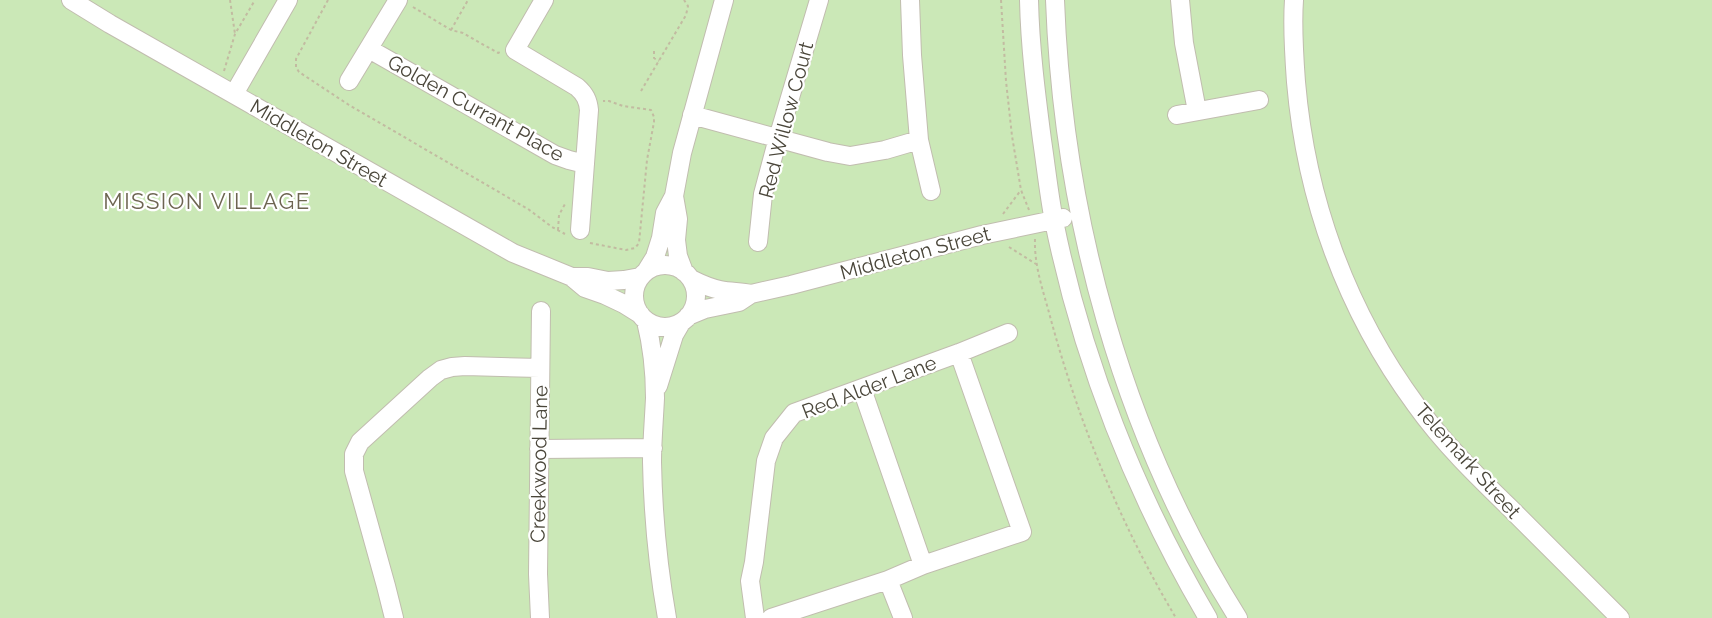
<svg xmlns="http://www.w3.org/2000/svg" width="1712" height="618" font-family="Raleway,sans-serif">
	<rect width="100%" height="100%" fill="#f6f4ec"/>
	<path fill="#cbe8b7" d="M0,0H1712V618H0Z"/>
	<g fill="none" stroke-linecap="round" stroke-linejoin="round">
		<g stroke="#c1bdaf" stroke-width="20">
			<path id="minor" d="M71,0L110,24L513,253L572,277H588L608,281L624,280L640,277
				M544,0L515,50L577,87C585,94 588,100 589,110L580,230
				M910,0L912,55L919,140L931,191
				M1029,0C1030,47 1036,94 1042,140C1046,167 1049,195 1054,221C1082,360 1136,496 1208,618
				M1055,0C1063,216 1122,434 1238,618
				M1180,0L1184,43L1197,111
				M1294,0C1292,27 1294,55 1296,82C1306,199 1346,310 1416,405C1443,443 1477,476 1511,509C1547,545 1584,582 1620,618
				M369,49L555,155L569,160L585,164
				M349,81L398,0
				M234,94L288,0
				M692,115L828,152L850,156L885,150L919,140
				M1177,115L1259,100
				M758,242L763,194L778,138L819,0
				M634 296a31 31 0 1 1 62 0a31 31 0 1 1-62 0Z
				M647,270L655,257L661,238L665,213L674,196
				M684,272L678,256L676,240L678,219L674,196L682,153L724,0
				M573,278L585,288L605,295L624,304L640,314
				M691,279C701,284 710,288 720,290C731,292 741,292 751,294
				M688,316L705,309L739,302L751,294L791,285L982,235L1063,218
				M646,321C652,345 655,372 655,398C654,420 652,441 652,462C653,514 658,567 667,618
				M658,386L674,335L681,323
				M862,389L923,565
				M539,449L653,448
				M888,580L903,618
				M394,618L386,586L354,471V454L360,442L430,378L441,370L452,367L465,366L540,368
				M540,618L538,574L541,311
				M755,618L750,581L754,562L766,461L774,438L794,413L959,353L1008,333
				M771,618L888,580L923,565L1022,532L959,353"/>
		</g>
		<path stroke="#c2bba1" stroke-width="2" stroke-dasharray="3 3" stroke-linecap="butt" d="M230,0L235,34
			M328,0L296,59V67L299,72L349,105L528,209L552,227L565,234
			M1001,0L1006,81L1012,136L1021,190L1029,210
			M413,7L451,30L463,33L498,53L500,52
			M451,30L468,0
			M654,51V58L659,61
			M224,71L235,34L255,0
			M641,91L686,15L688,6L684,0
			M1003,214L1021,190
			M558,230L559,215L565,204
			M1035,239C1034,267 1044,293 1051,320C1079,423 1121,526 1176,618
			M590,243L626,250L635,248L639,243L647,160L654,122V117L651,110L623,106L609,101H603
			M1009,247L1036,264"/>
		<use href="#minor" stroke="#fff" stroke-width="18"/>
	</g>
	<g text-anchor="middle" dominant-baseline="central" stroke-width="4.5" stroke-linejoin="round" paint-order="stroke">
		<g font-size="20" fill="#4a463a" stroke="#fff">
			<text transform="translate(476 108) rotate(29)">Golden Currant Place</text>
			<text transform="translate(786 120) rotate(-75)">Red Willow Court</text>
			<text transform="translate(319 143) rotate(30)">Middleton Street</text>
			<text transform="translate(915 253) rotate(-15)">Middleton Street</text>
			<text transform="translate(869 387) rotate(-21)">Red Alder Lane</text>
			<text transform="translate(1468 461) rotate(48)">Telemark Street</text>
			<text transform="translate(539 464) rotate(-89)">Creekwood Lane</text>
		</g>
		<g font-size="22" letter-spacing="1.5" fill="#6d6551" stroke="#fff">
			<text x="207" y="201">MISSION VILLAGE</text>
		</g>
	</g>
</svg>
